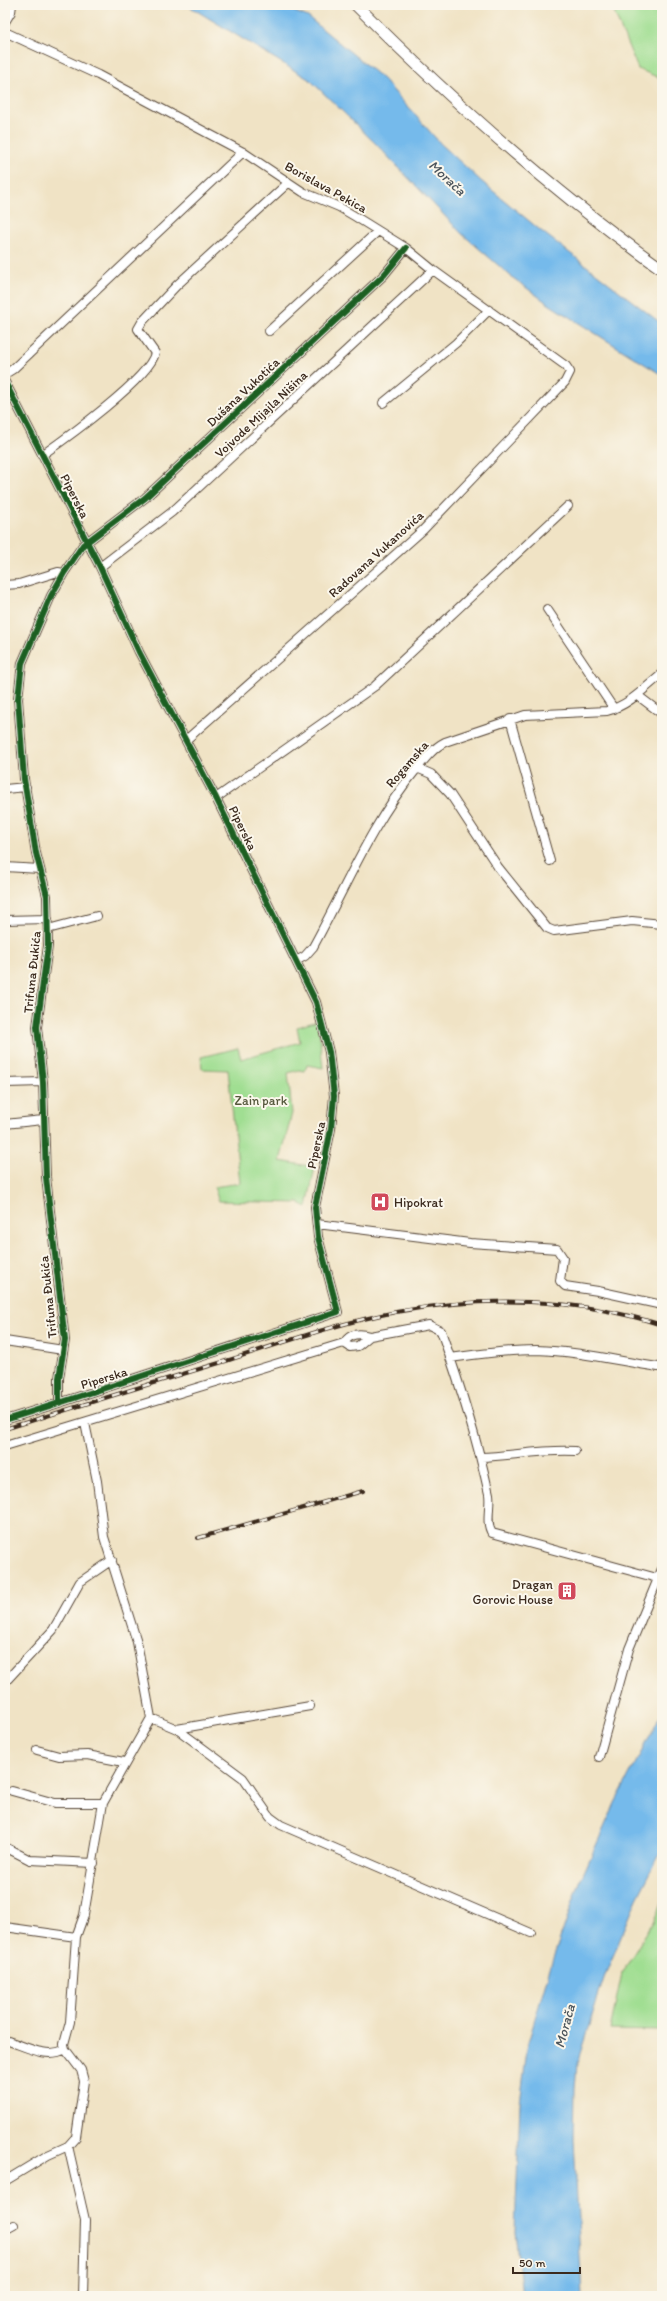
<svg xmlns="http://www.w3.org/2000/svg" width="667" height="2301" font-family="Itim,sans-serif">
	<rect width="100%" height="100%" fill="#fbf7ec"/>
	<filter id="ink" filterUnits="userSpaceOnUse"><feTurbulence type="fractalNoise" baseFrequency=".025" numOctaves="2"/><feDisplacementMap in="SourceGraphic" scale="8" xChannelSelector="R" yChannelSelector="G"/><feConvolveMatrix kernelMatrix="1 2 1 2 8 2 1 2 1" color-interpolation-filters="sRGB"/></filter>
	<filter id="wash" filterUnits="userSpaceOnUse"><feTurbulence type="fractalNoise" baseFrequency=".012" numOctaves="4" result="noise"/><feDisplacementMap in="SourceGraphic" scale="16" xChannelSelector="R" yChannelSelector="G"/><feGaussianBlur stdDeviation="0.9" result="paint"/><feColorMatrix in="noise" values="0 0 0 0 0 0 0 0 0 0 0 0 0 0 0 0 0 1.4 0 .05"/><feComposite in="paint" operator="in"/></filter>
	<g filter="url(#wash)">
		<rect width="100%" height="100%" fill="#f0e3c5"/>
		<path fill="#a0de92" stroke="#6e8458" d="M611,5H662V79L638,69Z
			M318,1021L323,1068L307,1065L305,1071L299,1070L288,1073L292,1113L280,1161L315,1167L307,1207L299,1203L219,1201L214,1187L240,1183L228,1070L202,1069L201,1057L238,1048L241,1059L300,1042L297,1027Z
			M662,1902V2031L610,2030L622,1973L653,1922Z"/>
		<path fill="#74baeb" stroke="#587284" d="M187,5H279L308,17L383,79L441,144L481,181L540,230L662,324V375L550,305L513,278L461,233L376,144L310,80Z
			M662,1712V1850L637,1899L605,1975L577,2063L575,2089L574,2140L582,2296H522L515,2231L520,2103L528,2042L552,1961L581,1879L615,1803Z"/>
	</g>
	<g filter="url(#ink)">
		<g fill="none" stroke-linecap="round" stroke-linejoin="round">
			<g stroke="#564637" stroke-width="10">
				<path id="street" d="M5,22L11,12L12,5
					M5,32L98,75L243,152L303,192L339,207L356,217L406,248L433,270L566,366L570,372L565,382L423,530L186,740
					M269,331L378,231
					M5,374L13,369L243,152
					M5,382L100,567L139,652L216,798L316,1002L329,1052L334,1096L331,1129L315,1207L318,1237L338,1312L59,1403
					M383,403L456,343L489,310
					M42,455C65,439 150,378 155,353L138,329L142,322L177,285L288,183
					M100,567L172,512L433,270
					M5,585L19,584L58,572L64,573
					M547,609L614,709
					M637,695L662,714
					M510,719L550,861
					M417,768L431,774L450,794L498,867L547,928L554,931L632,921L662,924
					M5,789L26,787
					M216,798L375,686L568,506
					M5,867L40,869
					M5,920L48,919
					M48,929L97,916
					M296,961L305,956L313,947C346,887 371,824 415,771C424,760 433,748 445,742L525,715L607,711C629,705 645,688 662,674
					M5,1083L43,1082
					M5,1124L43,1120
					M317,1224L470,1243L557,1249L563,1258L560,1281L565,1286L598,1291L662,1305
					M5,1341L63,1350
					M344,1343C350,1333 359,1333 370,1336
					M450,1358C478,1354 507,1350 536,1350C577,1351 618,1361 658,1367
					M5,1420L59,1403V1378L65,1340L46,1177L43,1082L37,1027L48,946L47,896L36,853L24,779L18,699L22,663L51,596L64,573L83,545L145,498L384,275L406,248
					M5,1446L344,1343L350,1347L358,1346L370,1336L429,1325L441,1331C460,1385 477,1439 489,1494C491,1506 485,1523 492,1533L657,1578
					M481,1457C512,1456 543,1449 575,1451
					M5,1682L53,1630L80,1582L112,1560
					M151,1718L177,1729L243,1778L270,1817L281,1825L531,1933
					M177,1729L310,1706
					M37,1750L59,1756L87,1755L124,1762
					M599,1757L629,1649L662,1569
					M12,1791L55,1803H103
					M5,1847L30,1860L94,1863
					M5,1927L76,1937
					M5,2040C23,2045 47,2060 65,2049
					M68,2146L85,2220L83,2296
					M5,2181L48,2155L68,2146L76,2137L84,2081L81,2070L65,2049L64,2044L70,2022L76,1937L84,1915L103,1803L151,1718L137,1642L104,1537L97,1481L85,1423
					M5,2230L14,2225"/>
			</g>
			<g stroke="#564637" stroke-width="13">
				<path id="secondary" d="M356,5C451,100 552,191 662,269"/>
			</g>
			<use href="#street" stroke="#fff" stroke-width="8"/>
			<use href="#secondary" stroke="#fff" stroke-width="11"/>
			<g stroke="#3b2a1e" stroke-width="4">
				<path id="rail" d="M5,1429C79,1406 152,1383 226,1361C282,1343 338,1323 396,1312C484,1295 577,1298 662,1325
					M198,1538L363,1491"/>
			</g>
			<use href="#rail" stroke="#fbf7ec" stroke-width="2.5" stroke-dasharray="8" stroke-linecap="butt"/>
			<g stroke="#fbf7ec" stroke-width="8">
				<path id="cycleway" d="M5,382L100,567L139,652L216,798L316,1002L329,1052L334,1096L331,1129L315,1207L318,1237L338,1312L59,1403
					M5,1420L59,1403V1378L65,1340L46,1177L43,1082L37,1027L48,946L47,896L36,853L24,779L18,699L22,663L51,596L64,573L83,545L145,498L384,275L406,248"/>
			</g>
			<use href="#cycleway" stroke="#1b5e20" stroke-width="6"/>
		</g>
	</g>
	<defs>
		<g id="hospital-square" transform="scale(1)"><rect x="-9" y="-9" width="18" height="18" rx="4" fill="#d1495b" stroke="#fbf7ec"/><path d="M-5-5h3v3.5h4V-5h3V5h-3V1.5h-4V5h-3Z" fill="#fff"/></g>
		<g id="building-square" transform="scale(1)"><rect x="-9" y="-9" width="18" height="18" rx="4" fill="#d1495b" stroke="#fbf7ec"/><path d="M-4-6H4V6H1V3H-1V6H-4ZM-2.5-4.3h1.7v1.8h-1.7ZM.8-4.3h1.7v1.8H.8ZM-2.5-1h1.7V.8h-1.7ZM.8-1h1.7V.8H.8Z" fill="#fff"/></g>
	</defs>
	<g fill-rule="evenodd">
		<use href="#hospital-square" x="380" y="1202"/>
		<use href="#building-square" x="567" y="1591"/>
	</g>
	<g text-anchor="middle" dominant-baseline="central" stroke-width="4" stroke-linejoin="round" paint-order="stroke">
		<g font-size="13" fill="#3b2a1e" stroke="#fbf7ec">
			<text transform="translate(326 187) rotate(29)">Borislava Pekica</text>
			<text transform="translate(243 392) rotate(-43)">Dušana Vukotića</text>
			<text transform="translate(261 414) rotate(-43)">Vojvode Mijajla Nišina</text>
			<text transform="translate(75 496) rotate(63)">Piperska</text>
			<text transform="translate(376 554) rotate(-42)">Radovana Vukanovića</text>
			<text transform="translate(407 764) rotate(-49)">Rogamska</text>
			<text transform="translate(243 828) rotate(64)">Piperska</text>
			<text transform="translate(32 972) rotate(-84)">Trifuna Đukića</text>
			<text transform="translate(316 1145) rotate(-78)">Piperska</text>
			<text transform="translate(48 1297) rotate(-96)">Trifuna Đukića</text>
			<text transform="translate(104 1378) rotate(-17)">Piperska</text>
		</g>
		<g font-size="13" fill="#54573b" stroke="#fbf7ec">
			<text x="261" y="1100">Zain park</text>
		</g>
		<g font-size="13" fill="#3b2a1e" stroke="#fbf7ec" text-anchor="start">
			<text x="394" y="1202">Hipokrat</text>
			<text x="553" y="1584" text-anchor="end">Dragan<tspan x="553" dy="15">Gorovic House</tspan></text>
		</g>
		<g font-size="14" font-style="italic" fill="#4c555c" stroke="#fbf7ec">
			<text transform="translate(447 178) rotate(43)">Morača</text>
			<text transform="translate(565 2026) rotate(-75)">Morača</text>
		</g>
	</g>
	<rect width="667" height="2301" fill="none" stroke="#fbf7ec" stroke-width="20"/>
	<path d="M513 2267v6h67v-6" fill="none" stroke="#3b2a1e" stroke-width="2"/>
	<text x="519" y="2267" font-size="12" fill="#3b2a1e" stroke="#fbf7ec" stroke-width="3" paint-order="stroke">50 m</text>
</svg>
